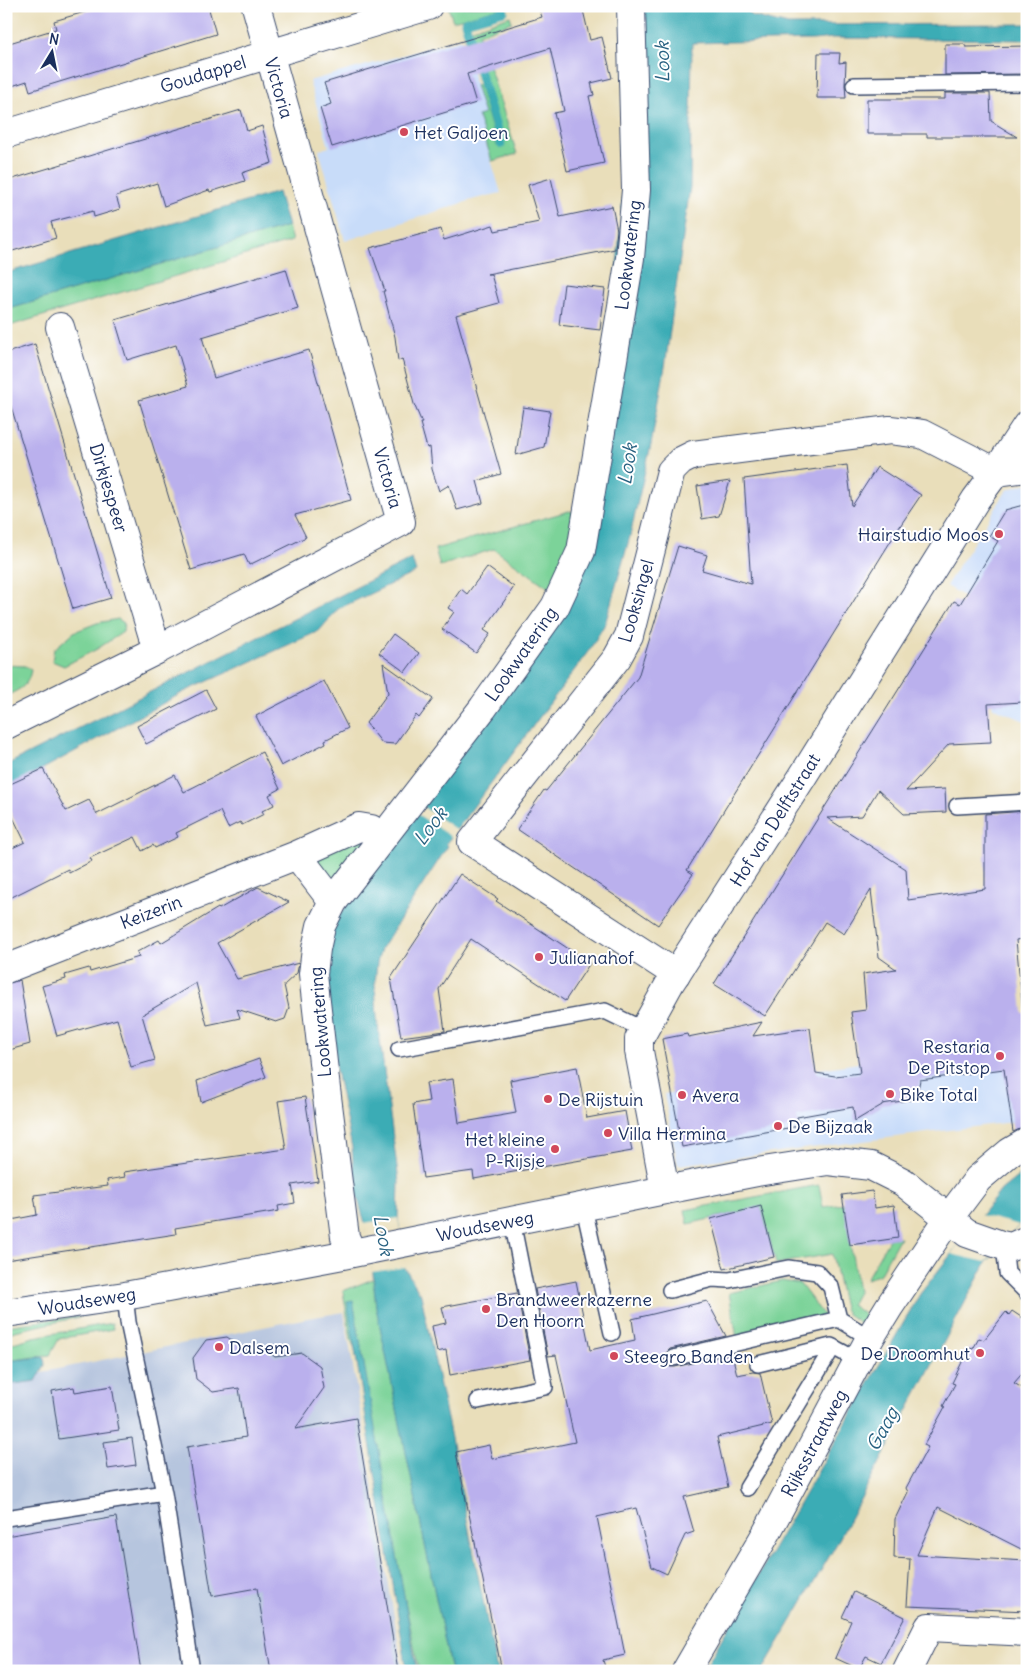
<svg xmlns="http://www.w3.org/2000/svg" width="1033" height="1677" font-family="Delius,sans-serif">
	<rect width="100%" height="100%" fill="#fff"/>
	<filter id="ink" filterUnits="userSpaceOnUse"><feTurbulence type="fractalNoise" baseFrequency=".02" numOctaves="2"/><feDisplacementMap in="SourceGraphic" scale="10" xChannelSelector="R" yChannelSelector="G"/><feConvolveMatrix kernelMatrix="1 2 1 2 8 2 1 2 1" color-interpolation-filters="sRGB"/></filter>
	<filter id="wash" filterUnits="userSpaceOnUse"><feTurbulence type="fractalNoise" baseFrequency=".0096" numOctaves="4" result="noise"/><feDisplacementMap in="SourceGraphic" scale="20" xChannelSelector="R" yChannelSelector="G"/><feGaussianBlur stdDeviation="1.12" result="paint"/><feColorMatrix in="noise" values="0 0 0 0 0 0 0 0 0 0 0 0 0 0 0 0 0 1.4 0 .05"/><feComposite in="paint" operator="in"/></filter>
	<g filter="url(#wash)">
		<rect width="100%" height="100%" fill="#e9deba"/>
		<path fill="#c8dcf9" d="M462,39L484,114L478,117L501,193L475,199L345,241L319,150L329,147L309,81Z
			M1027,483V722L992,707L1010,628L1007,622L946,586L1007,490Z
			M1027,1036V1120L678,1165L664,1094Z"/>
		<path fill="#b6c5de" d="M344,1312L403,1671H6V1377L48,1371L308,1318Z"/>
		<path fill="#7bd399" stroke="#4b817c" d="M499,6L500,8L453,21L448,7Z
			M510,16L512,22L479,34L517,154L492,161L478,116L484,114L475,85H479L497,146L505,145L470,30Z
			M288,226L292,241L6,327V310Z
			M569,511L576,513L579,520L553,591L494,549L440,566L435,549Z
			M118,619L124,623L123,632L97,649L64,666L52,661L54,649L74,632L97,623Z
			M6,665L25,666L31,670C28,687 20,689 6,696Z
			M354,836L369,839L331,885L311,857Z
			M819,1185L823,1207L844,1204L858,1292L851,1305L868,1317L863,1325L847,1314L844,1308L832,1254L776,1264L761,1207L688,1224L685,1210Z
			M900,1237L879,1275L866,1279L889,1239Z
			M373,1279L376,1307L451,1671H419L355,1349L351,1340L343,1291Z
			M782,1281L800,1284L825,1317L737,1338L729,1293Z
			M93,1314L15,1331L6,1334V1326Z
			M112,1323L113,1329L59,1339L50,1355L6,1361V1345L34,1337Z"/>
		<path fill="#3bacb5" stroke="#2b6e8a" d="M640,6H743L753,16L788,25L1027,24V40L833,38L813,40L692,43L690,187L665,367L651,445L629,540L605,624L590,649L446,844L448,846L381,949L377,963L375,984L377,1018L399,1182L398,1218L405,1268L421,1295L450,1433L497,1671H451L376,1307L373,1273L365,1223L355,1190L352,1148L326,1022L322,984L333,924L591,554Z
			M278,192L288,226L6,310V273Z
			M412,559L416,572L338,609L319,631L184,692L6,789V765Z
			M1027,1169V1218L1019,1225L986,1263L836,1545L762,1671H703L920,1294L1001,1190Z
			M353,1300L417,1671H407L347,1301Z
			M44,1357L45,1365L36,1381L6,1385V1361Z"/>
		<path fill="#e9deba" d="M416,802L458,831L453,838L411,810Z
			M980,1215L1019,1225L986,1262L951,1254Z
			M398,1218L406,1267L372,1272L364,1223Z"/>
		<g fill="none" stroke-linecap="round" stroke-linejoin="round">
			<path stroke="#3bacb5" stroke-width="9" d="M501,144L465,22L504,11L503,6"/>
		</g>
		<g id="blocks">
			<path fill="#bab0ed" d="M105,6H208L216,34L30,91L27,81L6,88V44L56,29L54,21Z
				M538,6H582L590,40L602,37L612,78L591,83L594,95L589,96L604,163L567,171L554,113L564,111L550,48L467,74L476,103L332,147L320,108L331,104L324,83L542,17Z
				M945,44H964L966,47L1027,46V74L945,75Z
				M818,53H840L839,63L846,62L845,85L846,98H817Z
				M945,93H990L991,121L1017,137H927V134H867V99H945Z
				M241,110L247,131L262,126L272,163L242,173L245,181L210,192L209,190L164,206L157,183L116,196L120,209L94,217L93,211L51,222L56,238L6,253V181Z
				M551,178L560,217L612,206L617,230L615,249L487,274H491L499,303L456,315L501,474L477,481L483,503L457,510L449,485L439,491L432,469L430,447L427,448L420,423H422L414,404L402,359L398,361L395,337L383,291H385L370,248L441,229L444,240L493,225L495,231L539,222L528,185Z
				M286,269L298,308L202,337L214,378L309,350L351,500L295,515L306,537L249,565L244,554L191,570L139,400L188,386L176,345L127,360L115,320Z
				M564,284L605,289L600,330L559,325Z
				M35,344L111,598L73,609L6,390V353Z
				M523,407L550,411L544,447L516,455Z
				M847,465L852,506L877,467L921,495L902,523L687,870L693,874L658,925L517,829L544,790L546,791L638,677L678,546L707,555L702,570L751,584L744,479Z
				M730,481L719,516L702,519L697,486Z
				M1027,504V692L1023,693V702L988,704L991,742L949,744L906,791L945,789L946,812L904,814L878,790L862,816L827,818L906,869L908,900L985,889V814L1027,811V938L1016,940L1023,1013H1027V1126L1013,1132L1004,1069L920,1080L916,1099L882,1104V1105L855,1121L853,1107L797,1117L799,1126L682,1147L662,1039L687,1034L688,1037L762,1022L753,1036L810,1028L816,1073L835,1076L860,1073L851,1012L866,1010L863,974L896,969L879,957L871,890L844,934L825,922L765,1016L714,984L954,601L960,604L998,541L989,536L1005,510Z
				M487,567L514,587L484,630L490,634L476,653L442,629L454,612L448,608L461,589L467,594Z
				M393,634L419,653L405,672L379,653Z
				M383,663L433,699L419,718L416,715L395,744L382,743L366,723L388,693Z
				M324,681L348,728L325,740L326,743L281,766L256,716Z
				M206,690L216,709L146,744L137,726Z
				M262,752L280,789L269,795L274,805L262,811L264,814L242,825L240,822L228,828L220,811L176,833L178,837L155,848L153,845L142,851L135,837L90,858L92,861L69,873L68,869L6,900V851L25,842L6,803V786L43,769L66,811L89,800L97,814L175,775L184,792Z
				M460,874L498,899L496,901L590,963L565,1001L471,939L439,989L445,1031L401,1037L391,978Z
				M258,887L289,902L217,943L237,979L299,963L297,973L284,985L289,1008L285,1019L276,1022L237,1009L240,1018L207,1025L196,983L142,1015L155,1060L131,1067L117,1019L57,1036L42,986L66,979L65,975L89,968L90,972L139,957L137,952L159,940L161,943L218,908L219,909Z
				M20,980L30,1044L6,1051V984Z
				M259,1059L266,1077L201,1102L197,1081Z
				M577,1067L587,1118L625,1111L632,1151L474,1179L473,1171L423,1178L413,1104L429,1101L426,1083L453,1079L459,1123L516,1113L510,1080Z
				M305,1097L318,1181L292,1185L295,1203L278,1206L279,1211L175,1228L176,1234L6,1260V1221L37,1215L34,1195L108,1186L107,1180L125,1177L124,1172L286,1149L278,1101Z
				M872,1191L875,1208L894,1205L898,1238L850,1245L842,1195Z
				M761,1206L774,1257L724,1269L711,1219Z
				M576,1281L590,1350L635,1340L632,1319L707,1301L726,1336L670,1349L664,1355V1361L670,1367H675L732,1354L737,1375L753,1372L760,1373L772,1424L717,1437L728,1487L684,1497L694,1532L685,1535L667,1574L652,1567L636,1508L597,1517L625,1655L603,1660L606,1671H502L456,1452L489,1445L492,1459L575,1442L556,1355L548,1356L535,1289Z
				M517,1293L530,1360L450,1375L446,1350L437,1352L432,1326L446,1323L442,1307Z
				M1012,1311L1027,1321V1368L1014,1383L1027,1391V1552L938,1507L917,1555L1027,1561V1611L907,1606L910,1559L894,1558L895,1519L908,1492L906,1488L928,1447L924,1445L945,1407L943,1406L955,1384L952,1383L963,1360L970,1348L973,1349L979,1338L984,1340L1006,1312L1009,1315Z
				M227,1337L247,1351L264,1349L275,1357L302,1353L320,1366L324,1388L295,1429L356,1418L398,1671H271L257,1588L212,1596L187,1447L246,1437L239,1388L213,1392L196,1379L193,1358L206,1340Z
				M112,1386L119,1430L59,1439L52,1391L74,1387L75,1392Z
				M132,1438L136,1465L108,1469L104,1442Z
				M116,1517L141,1671H6V1536Z
				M854,1592L905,1617L881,1663L866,1656L859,1669L835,1658L851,1621L842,1617Z"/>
		</g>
	</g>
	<g filter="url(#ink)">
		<use href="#blocks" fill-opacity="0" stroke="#3a496c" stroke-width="1"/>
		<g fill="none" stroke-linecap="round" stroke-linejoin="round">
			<g stroke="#3a496c" stroke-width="18">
				<path id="lane" d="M854,85L1027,83
					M957,806L1027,802
					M399,1049L605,1011L644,1030
					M584,1208L612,1333
					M1004,1245L1007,1273L1027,1293
					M670,1290L712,1279L729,1280L788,1268L817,1272L831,1287L839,1319L870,1338
					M125,1296L128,1322L164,1493L192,1671
					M673,1358L839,1319
					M758,1364L831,1346L857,1360
					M478,1401L545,1387L512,1221
					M747,1488L833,1347
					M6,1518L164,1493"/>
			</g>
			<g stroke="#3a496c" stroke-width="30">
				<path id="street" d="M6,134L428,6
					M60,327L157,650
					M6,725L157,650L401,522L256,6
					M297,855L359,827L371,829L384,836
					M6,969L297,855L333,902
					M676,974L472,842L617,658L629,636L671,471L681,461L693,455L890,430L922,434L996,472L1027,425
					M948,1219L978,1179L1010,1152L1027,1142
					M352,1253L345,1237L326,1089L313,974L316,949L321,926L333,902L483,708L555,607L581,551L630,258L636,190L631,6
					M6,1313L125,1296L343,1255L665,1190
					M907,1671L929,1627L1027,1632"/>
			</g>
			<g stroke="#3a496c" stroke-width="30">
				<path id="secondary" d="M1027,468L996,472L976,499L801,779L670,983L639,1039V1051L665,1190L757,1172L828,1161L871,1166L903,1182L967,1233L1001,1245L1011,1247L1027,1240
					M686,1671L767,1532L870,1338L889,1307L948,1219"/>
			</g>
			<use href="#lane" stroke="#fff" stroke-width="15"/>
			<use href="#street" stroke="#fff" stroke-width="28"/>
			<use href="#secondary" stroke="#fff" stroke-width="28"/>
		</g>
	</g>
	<g fill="#d1495b" stroke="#fff" stroke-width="2">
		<circle cx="404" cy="132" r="5"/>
		<circle cx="999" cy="534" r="5"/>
		<circle cx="539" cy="957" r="5"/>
		<circle cx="1000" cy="1056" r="5"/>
		<circle cx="890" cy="1094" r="5"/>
		<circle cx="682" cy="1095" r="5"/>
		<circle cx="548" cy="1099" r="5"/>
		<circle cx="778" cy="1126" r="5"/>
		<circle cx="608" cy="1133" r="5"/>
		<circle cx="555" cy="1149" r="5"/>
		<circle cx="486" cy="1309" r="5"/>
		<circle cx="219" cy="1347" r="5"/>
		<circle cx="980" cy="1353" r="5"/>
		<circle cx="614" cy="1356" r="5"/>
	</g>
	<g text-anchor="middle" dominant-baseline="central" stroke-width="4" stroke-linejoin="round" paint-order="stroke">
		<g font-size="18" fill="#1b2f5e" stroke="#fff">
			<text transform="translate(203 74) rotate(-17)">Goudappel</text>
			<text transform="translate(279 88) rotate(74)">Victoria</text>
			<text transform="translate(628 255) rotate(-83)">Lookwatering</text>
			<text transform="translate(388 478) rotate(74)">Victoria</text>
			<text transform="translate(109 488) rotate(73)">Dirkjespeer</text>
			<text transform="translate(636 601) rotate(-74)">Looksingel</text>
			<text transform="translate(521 654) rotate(-55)">Lookwatering</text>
			<text transform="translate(775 820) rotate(-58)">Hof van Delftstraat</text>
			<text transform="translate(151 912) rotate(-21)">Keizerin</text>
			<text transform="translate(320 1022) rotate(-95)">Lookwatering</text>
			<text transform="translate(485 1226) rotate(-11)">Woudseweg</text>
			<text transform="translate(87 1301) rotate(-9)">Woudseweg</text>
			<text transform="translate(814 1443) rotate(-62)">Rijksstraatweg</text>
		</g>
		<g font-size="18" fill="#1b2f5e" stroke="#fff" text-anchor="start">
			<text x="414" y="132">Het Galjoen</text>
			<text x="989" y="534" text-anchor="end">Hairstudio Moos</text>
			<text x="549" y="957">Julianahof</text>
			<text x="990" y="1046" text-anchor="end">Restaria<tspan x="990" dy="21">De Pitstop</tspan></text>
			<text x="900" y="1094">Bike Total</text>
			<text x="692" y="1095">Avera</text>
			<text x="558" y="1099">De Rijstuin</text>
			<text x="788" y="1126">De Bijzaak</text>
			<text x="618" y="1133">Villa Hermina</text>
			<text x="545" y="1139" text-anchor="end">Het kleine<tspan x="545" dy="21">P-Rijsje</tspan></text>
			<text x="496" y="1299">Brandweerkazerne<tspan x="496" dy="21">Den Hoorn</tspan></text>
			<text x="229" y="1347">Dalsem</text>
			<text x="970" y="1353" text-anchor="end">De Droomhut</text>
			<text x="624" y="1356">Steegro Banden</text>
		</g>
		<g font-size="19" font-style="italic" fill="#286181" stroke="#fff">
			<text transform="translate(662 62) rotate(-91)">Look</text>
			<text transform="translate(627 464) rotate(-81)">Look</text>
			<text transform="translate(430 826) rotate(-53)">Look</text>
			<text transform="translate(384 1235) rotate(80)">Look</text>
			<text transform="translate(882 1429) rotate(-61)">Gaag</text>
		</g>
	</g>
	<rect width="1033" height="1677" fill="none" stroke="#fff" stroke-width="25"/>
	<g transform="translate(52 52) rotate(10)" stroke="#ffffff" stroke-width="4" paint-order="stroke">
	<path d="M0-4L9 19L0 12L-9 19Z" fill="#1b2f5e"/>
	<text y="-8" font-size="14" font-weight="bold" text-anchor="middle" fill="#1b2f5e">N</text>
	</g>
</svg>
